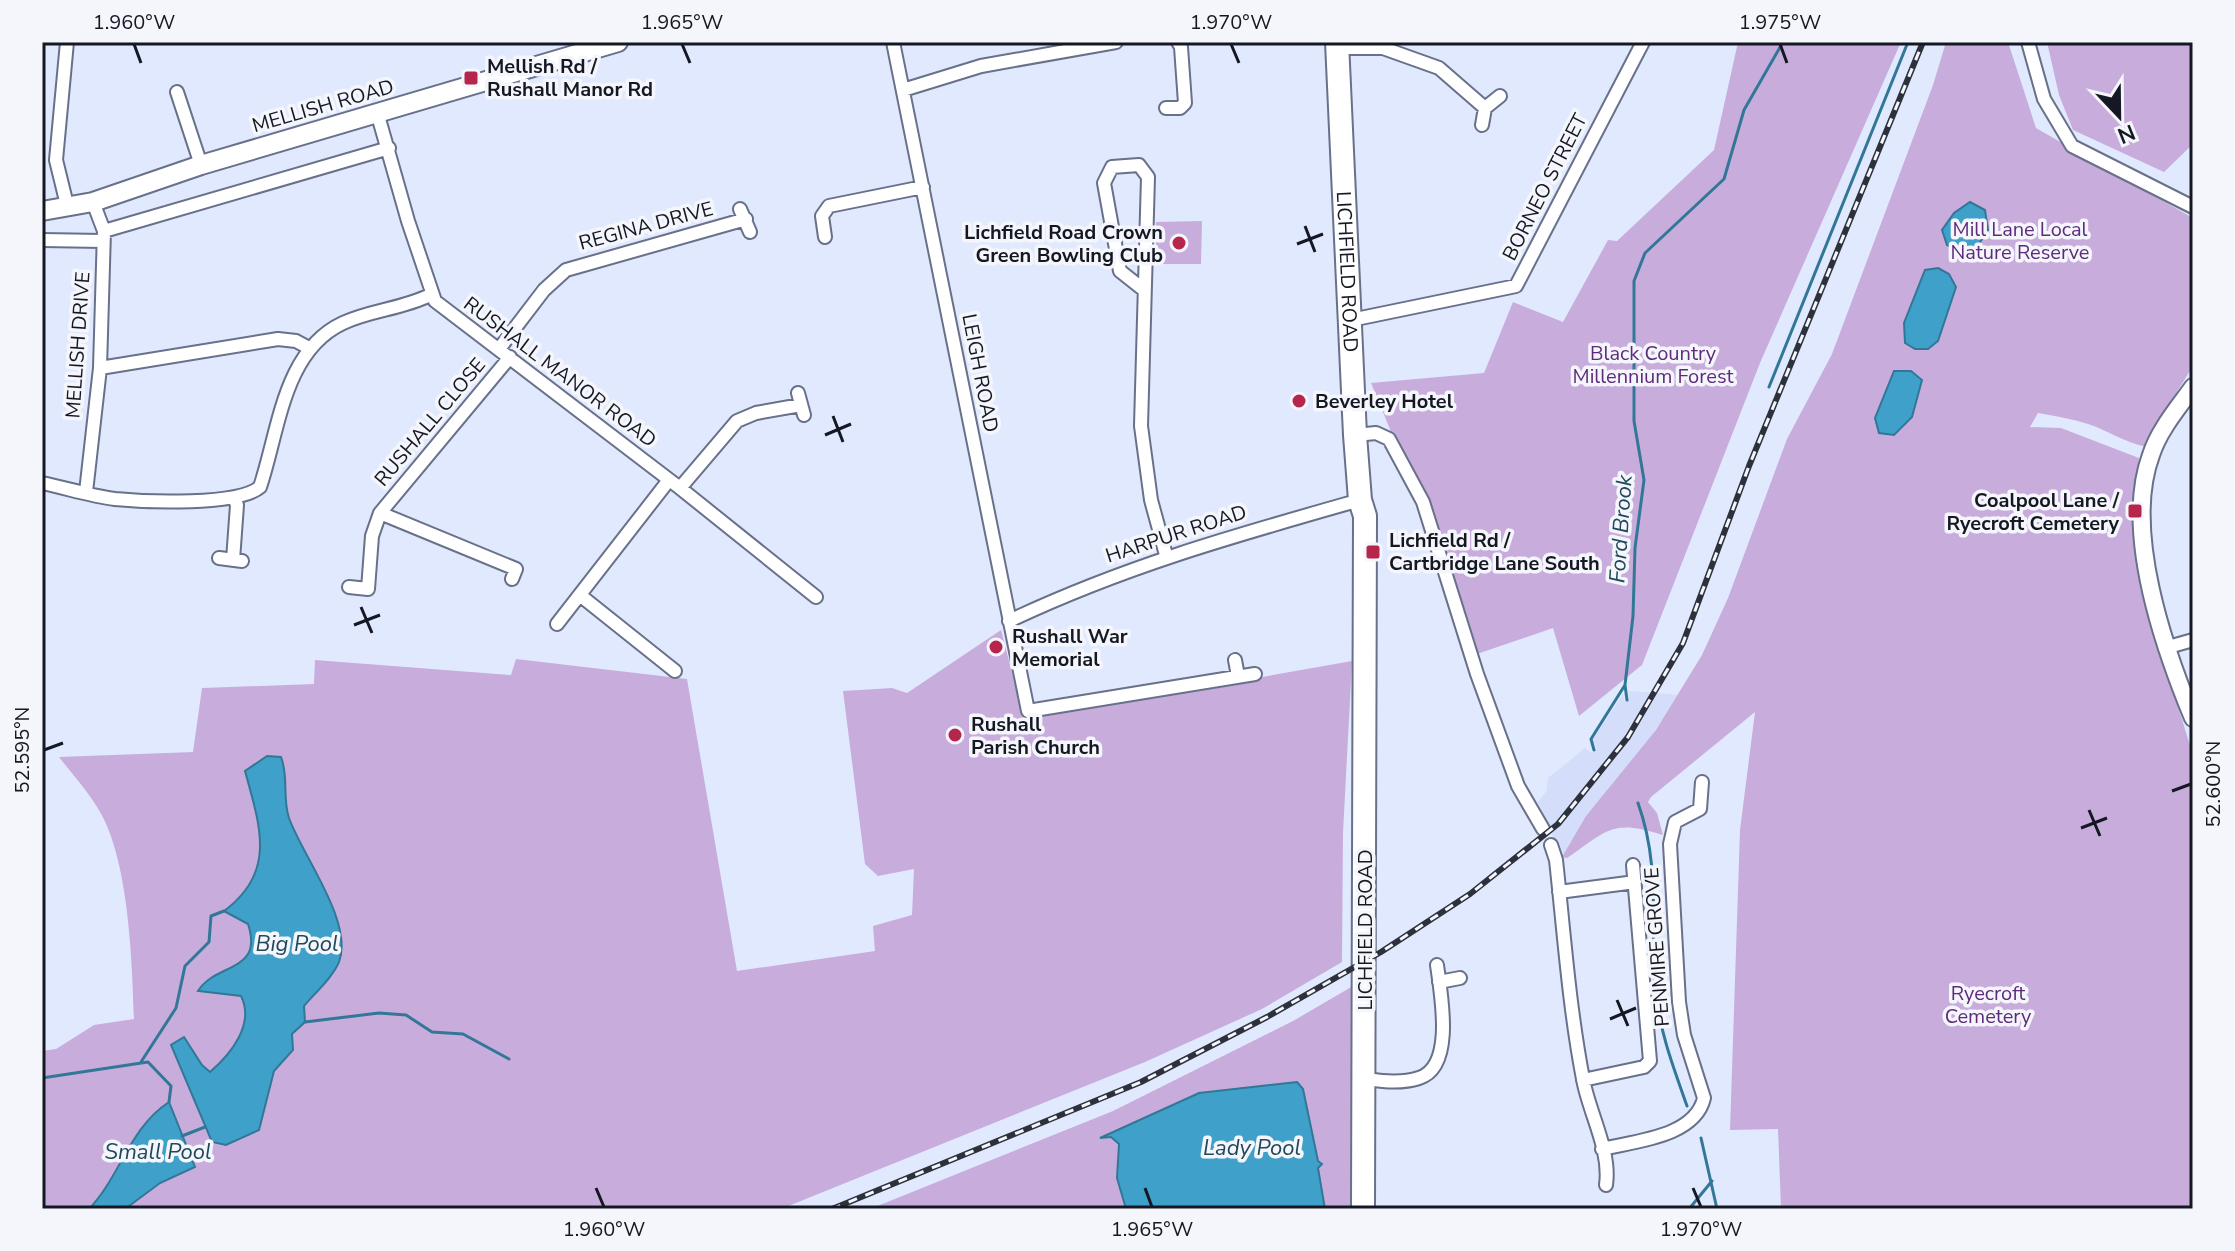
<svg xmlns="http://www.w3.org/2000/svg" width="2235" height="1251" font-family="'Nunito Sans',sans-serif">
	<rect width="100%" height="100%" fill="#e1e9ff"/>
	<path fill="#d4defa" d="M1629,691L1680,695L1567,858L1562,857L1538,802L1546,792L1548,778L1585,748L1592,753L1597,749L1593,739L1623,694L1624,700L1629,699Z"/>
	<path fill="#c8addc" d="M1738,42H1901L1760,363L1642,665L1579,716L1553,628L1477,654L1428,501L1394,439L1371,383L1484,373L1513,302L1563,322L1608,240L1617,241L1714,150Z
		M1946,42H2008L2036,128L2193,218V366L2160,419L2148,447C2125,443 2109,431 2088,424C2072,419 2055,416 2038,413L2030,427L2061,428L2139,458L2134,511L2141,587L2193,755V1209H1781L1778,1129L1730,1130L1740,830L1755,712L1651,797L1648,802L1657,813L1663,835C1612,819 1609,829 1567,858L1562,857L1586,816L1656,730L1702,655L1728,598L1787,439L1832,354L1933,85Z
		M2047,42H2193V144L2164,172L2073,130L2059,95Z
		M1202,221L1201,264H1156V222Z
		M1001,630L1024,719L1352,661L1343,833L1342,962L1262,1009L1145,1062L781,1209H42V1051L56,1049L94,1025L134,1019C132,961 129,856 97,807C86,789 72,774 59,757L193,752L202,688L314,684L315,660L511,675L516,659L687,679L737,971L875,951L873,926L912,915L914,869L878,876L865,864L843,691L892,688L907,693Z
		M1353,986L1356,1209H870L1113,1111L1293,1021Z"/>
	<path fill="#3fa0c9" stroke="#327797" stroke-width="2" d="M1970,202L1985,210L1988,230L1973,253L1962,252L1947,245L1942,230L1954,213Z
		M1938,268L1949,274L1956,287L1938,341L1928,349H1915L1905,343L1904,323L1925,270Z
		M1894,371H1911L1922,380L1912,417L1894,435L1879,433L1875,418Z
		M267,756L281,757C289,777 282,797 289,818C302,855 354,922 339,962C333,977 315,993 304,1006L305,1022L292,1034L293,1050L274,1071L259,1130L226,1145L212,1142L171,1045L184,1037L202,1065L210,1072C231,1054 255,1024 241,996L198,991C216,962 264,973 248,924L224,911C277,872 260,826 245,771Z
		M1297,1082L1303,1089L1318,1161L1322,1164L1318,1168L1325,1209H1126L1117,1178L1119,1144L1111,1137L1100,1138L1199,1093Z
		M169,1102L195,1167L160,1183L125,1209H89C120,1177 129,1128 169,1102Z"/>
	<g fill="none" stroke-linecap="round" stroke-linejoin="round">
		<path stroke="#327797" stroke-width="3" d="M1769,387L1908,42
			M1627,700L1625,685L1633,616L1635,548L1644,480L1634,421V281L1645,253L1724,179L1744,110L1783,42
			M1594,750L1591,739L1625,685
			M1638,803C1662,870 1649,926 1656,993C1660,1033 1674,1069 1687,1106
			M305,1022L379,1013L406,1015L432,1032L463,1034L509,1059
			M141,1062L176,1008L185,966L209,942L211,916L224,911
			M42,1078L148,1062L171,1086L169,1102
			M182,1136L205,1127
			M1701,1138L1717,1209
			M1689,1209L1712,1181"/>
		<g stroke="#687189" stroke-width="16">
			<path id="street" d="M67,42L56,160L68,209
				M893,42L1028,711L1255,674
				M2028,42L2044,99L2072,146L2193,207
				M1337,48H1383L1439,68L1485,108
				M903,90L981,66L1116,42
				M177,92L201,165
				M1166,108H1180L1185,103L1181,47L1178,42
				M377,112L408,221L435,301L680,488L816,597
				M1482,125L1485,108L1500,96
				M740,209L750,232
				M104,231L389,148
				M825,237L822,216L829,206L923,187
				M42,240L103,241
				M1144,290L1120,271L1104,183L1112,167L1139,165L1148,177L1141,426L1151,500L1166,555
				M1351,320L1516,286L1643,42
				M499,349L544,290L566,270L746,219
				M100,368L278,339L296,341L309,348
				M798,393L804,415
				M1355,435L1376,433L1389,439L1423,502L1477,674L1518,786L1543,829
				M42,483C66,488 91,496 115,499C146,502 238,506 260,487C279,431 283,351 343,323C371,310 402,309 430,295
				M680,488L737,421L756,413L801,405
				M86,492L100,368L104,231L93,202
				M380,513L516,569L512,579
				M219,558L242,561
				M233,560L237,505L234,498
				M349,587L368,589L372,536L380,513L510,357
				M581,596L675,671
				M1009,621C1125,566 1237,535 1360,500
				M557,624L669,480
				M2165,648L2193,640
				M1235,660L1238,676
				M1551,845L1556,860C1564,933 1569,1006 1583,1079C1589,1113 1611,1150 1606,1185
				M1559,892L1635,882
				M1439,982L1460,978
				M1363,1079C1381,1081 1400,1084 1419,1078C1455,1067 1441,995 1437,965
				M1583,1080L1644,1067L1650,1061L1633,865
				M1602,1149C1635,1141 1695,1137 1704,1098L1684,1035L1679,1002L1670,844L1675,822L1700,809L1702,782"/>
		</g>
		<g stroke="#687189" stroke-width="20">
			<path id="secondary" d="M2193,387C2178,408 2159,430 2151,455C2123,530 2164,648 2193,718"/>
		</g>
		<g stroke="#687189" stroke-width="22">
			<path id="primary" d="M42,211L93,202L201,165L618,42"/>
		</g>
		<g stroke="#687189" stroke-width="26">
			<g id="highway">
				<path id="s1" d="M1337,42L1355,435L1360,500L1365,516L1363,1209"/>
			</g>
		</g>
		<use href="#street" stroke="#fff" stroke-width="12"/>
		<use href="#secondary" stroke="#fff" stroke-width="16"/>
		<use href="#primary" stroke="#fff" stroke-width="18"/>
		<use href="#highway" stroke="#fff" stroke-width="22"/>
		<g stroke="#2d313c" stroke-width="6">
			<path id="rail" d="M832,1209L1141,1082L1267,1017L1381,952L1470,894L1558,824L1628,737L1683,643L1749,466L1923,42"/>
		</g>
		<use href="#rail" stroke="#f4f6fc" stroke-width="3" stroke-dasharray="9" stroke-linecap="butt"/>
	</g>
	<path fill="none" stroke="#151822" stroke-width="3" d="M134,44L141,63M682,44L690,63M1231,44L1239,63M1780,44L1787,63M1305,226L1315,252M1297,244L1323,234M833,416L843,442M825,435L851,424M361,607L372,633M354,625L380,615M44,750L63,743M2172,791L2191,784M2089,810L2100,836M2081,828L2107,818M1617,1000L1628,1026M1610,1019L1636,1008M596,1188L604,1207M1145,1188L1152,1207M1693,1188L1701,1207"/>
	<g fill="#b6254c" stroke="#f4f6fc" stroke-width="3">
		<rect x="463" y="70" width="16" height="16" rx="4"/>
		<circle cx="1179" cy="243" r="8"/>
		<circle cx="1299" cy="401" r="8"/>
		<rect x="2127" y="503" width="16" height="16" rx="4"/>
		<rect x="1365" y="544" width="16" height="16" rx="4"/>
		<circle cx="996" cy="647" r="8"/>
		<circle cx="955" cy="735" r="8"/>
	</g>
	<g text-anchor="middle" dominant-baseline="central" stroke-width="7" stroke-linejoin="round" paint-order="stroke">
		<g font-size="20" font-weight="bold" fill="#151822" stroke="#f4f6fc" text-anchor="start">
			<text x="487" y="66">Mellish Rd /<tspan x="487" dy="23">Rushall Manor Rd</tspan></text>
			<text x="1163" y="232" text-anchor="end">Lichfield Road Crown<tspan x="1163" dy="23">Green Bowling Club</tspan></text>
			<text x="1315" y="401">Beverley Hotel</text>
			<text x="2119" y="500" text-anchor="end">Coalpool Lane /<tspan x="2119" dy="23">Ryecroft Cemetery</tspan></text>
			<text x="1389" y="540">Lichfield Rd /<tspan x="1389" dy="23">Cartbridge Lane South</tspan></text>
			<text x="1012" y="636">Rushall War<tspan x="1012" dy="23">Memorial</tspan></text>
			<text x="971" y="724">Rushall<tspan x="971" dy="23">Parish Church</tspan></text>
		</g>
		<g font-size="20" fill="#151822" stroke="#f4f6fc">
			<text transform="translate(323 106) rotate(-16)">MELLISH ROAD</text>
			<text transform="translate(1545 187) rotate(-63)">BORNEO STREET</text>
			<text transform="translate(646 226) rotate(-15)">REGINA DRIVE</text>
			<text stroke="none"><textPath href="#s1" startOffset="230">LICHFIELD ROAD</textPath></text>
			<text transform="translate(78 345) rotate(-86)">MELLISH DRIVE</text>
			<text transform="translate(560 372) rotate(37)">RUSHALL MANOR ROAD</text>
			<text transform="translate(980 373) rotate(79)">LEIGH ROAD</text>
			<text transform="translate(430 422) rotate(-50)">RUSHALL CLOSE</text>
			<text transform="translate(1176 534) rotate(-18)">HARPUR ROAD</text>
			<text transform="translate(1365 930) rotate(-90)">LICHFIELD ROAD</text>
			<text transform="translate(1657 947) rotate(-94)">PENMIRE GROVE</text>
		</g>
		<g font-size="20" fill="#5e2b7c" stroke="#f4f6fc">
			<text x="2020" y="229">Mill Lane Local<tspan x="2020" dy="23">Nature Reserve</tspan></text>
			<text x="1653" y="353">Black Country<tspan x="1653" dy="23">Millennium Forest</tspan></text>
			<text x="1988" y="993">Ryecroft<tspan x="1988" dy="23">Cemetery</tspan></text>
		</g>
		<g font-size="22" font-style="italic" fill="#1f485a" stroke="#f4f6fc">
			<text transform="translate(1621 529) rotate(-86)">Ford Brook</text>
			<text x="297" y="944">Big Pool</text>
			<text x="1252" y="1148">Lady Pool</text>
			<text x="158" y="1152">Small Pool</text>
		</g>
	</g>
	<rect width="2235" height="1251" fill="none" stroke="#f4f6fc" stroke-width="88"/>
	<g transform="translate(2119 116) rotate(158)" stroke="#f4f6fc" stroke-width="6" paint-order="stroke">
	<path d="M0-6L14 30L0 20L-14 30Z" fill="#151822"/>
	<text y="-12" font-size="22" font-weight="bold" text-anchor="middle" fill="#151822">N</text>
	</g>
	<rect x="44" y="44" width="2147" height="1163" fill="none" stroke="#151822" stroke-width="3"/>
	<g font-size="20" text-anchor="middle" fill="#151822">
		<text x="134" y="29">1.960°W</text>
		<text x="682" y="29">1.965°W</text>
		<text x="1231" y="29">1.970°W</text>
		<text x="1780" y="29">1.975°W</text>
		<text transform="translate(22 750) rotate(-90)" y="7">52.595°N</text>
		<text transform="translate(2213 784) rotate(-90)" y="7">52.600°N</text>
		<text x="604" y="1236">1.960°W</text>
		<text x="1152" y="1236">1.965°W</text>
		<text x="1701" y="1236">1.970°W</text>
	</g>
</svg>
